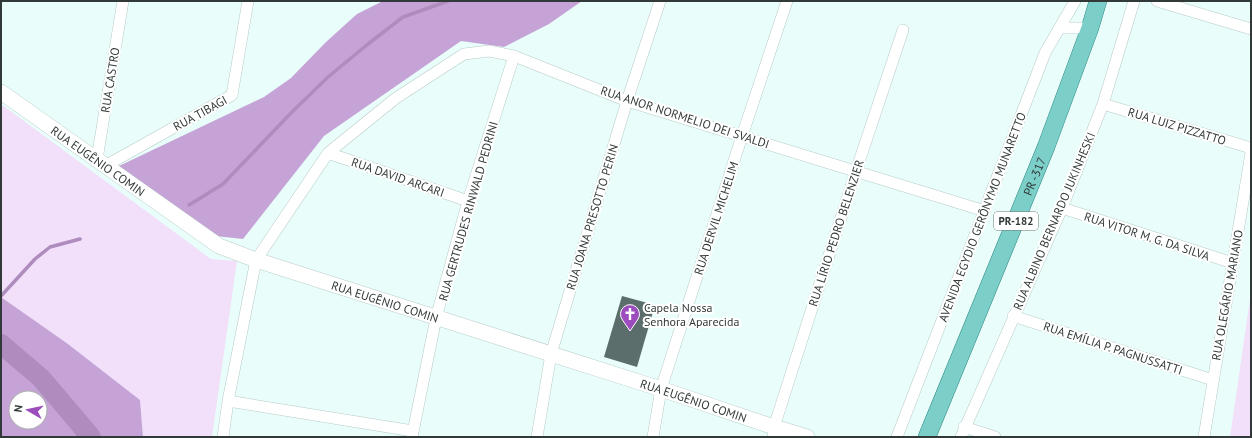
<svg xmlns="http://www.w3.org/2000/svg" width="1252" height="438" font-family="'PT Sans',sans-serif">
	<rect width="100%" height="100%" fill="#e9fefb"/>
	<path fill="#f2e0fb" d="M1,104L211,259L237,261L212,437H143L140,400L68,344L1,297Z
		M1251,292V437H1230Z"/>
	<path fill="#c6a3d6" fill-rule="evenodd" d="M383,1H582L549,24L504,47L461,41L324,136L243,239L215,236L119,166L264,97L291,78L326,42L357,14Z
		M1,297L68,344L140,400L143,437H1ZM16,398H40V422H16Z"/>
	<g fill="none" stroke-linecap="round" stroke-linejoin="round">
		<path stroke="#ae8cbe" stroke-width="3.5" d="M189,205L223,184L290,114L328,77L368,44L403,17L448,1
			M1,296L35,259L50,247L80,239"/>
		<path stroke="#ae8cbe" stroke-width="20" d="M1,344L41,378L91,437"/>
	</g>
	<path fill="#5c6e6c" d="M622,296L655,305L637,367L604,357Z"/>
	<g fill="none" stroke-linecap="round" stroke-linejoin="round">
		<g stroke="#b6cac7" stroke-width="12">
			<path id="street" d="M1157,1L1251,29
				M1060,28H1090
				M1103,104L1251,148
				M328,153L468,201
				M97,159L123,1
				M105,166L232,95L248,1
				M1062,208L1233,263
				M1013,316L1213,380
				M228,401L413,431
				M964,427L995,437
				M223,437L228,401L256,260L328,153L396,98L464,54L489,51L514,56L627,101L985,211
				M412,437L436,318L468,201L514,56
				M537,437L551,354L627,101L660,1
				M653,437L661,389L742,136L787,1
				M773,437L774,427L856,171L903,30
				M897,437L1045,53L1075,1
				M961,437L1062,208L1103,104L1134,1
				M1204,437L1251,153"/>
		</g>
		<g stroke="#b6cac7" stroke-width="16">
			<g id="secondary">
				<path id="s1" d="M1,92L219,246L256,260L661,389L774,427L807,437"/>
			</g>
		</g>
		<g stroke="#2a857f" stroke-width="18">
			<g id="primary">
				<path id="s2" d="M927,437L1046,147L1090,28L1098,1"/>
			</g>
		</g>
		<use href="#street" stroke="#fff" stroke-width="11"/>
		<use href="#secondary" stroke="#fff" stroke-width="15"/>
		<use href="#primary" stroke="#7ccec8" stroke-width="17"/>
	</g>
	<defs>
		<g id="church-pin" transform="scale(1)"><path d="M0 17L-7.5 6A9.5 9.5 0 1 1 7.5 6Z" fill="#9c4cbc" stroke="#fff"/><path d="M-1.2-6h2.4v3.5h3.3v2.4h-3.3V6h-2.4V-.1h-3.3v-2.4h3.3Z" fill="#fff"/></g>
	</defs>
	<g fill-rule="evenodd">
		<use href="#church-pin" x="630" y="314"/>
	</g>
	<g text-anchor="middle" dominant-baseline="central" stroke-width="4" stroke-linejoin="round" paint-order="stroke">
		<rect fill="#fff" stroke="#707574" stroke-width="1" x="994" y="212" width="44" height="18" rx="3"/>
		<g font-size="11" font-weight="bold" fill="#323a39">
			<text x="1016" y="221">PR-182</text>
		</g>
		<g font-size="12" fill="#323a39" stroke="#fff">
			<text transform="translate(110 80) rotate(-81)">RUA CASTRO</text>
			<text transform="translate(200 113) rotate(-29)">RUA TIBAGI</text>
			<text transform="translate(685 117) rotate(18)">RUA ANOR NORMELIO DEI SVALDI</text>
			<text transform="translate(1177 126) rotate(17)">RUA LUIZ PIZZATTO</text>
			<text stroke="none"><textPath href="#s1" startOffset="119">RUA EUGÊNIO COMIN</textPath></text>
			<text stroke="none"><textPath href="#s2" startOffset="282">PR -317</textPath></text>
			<text transform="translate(398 177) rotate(19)">RUA DAVID ARCARI</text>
			<text transform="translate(468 211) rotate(-74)">RUA GERTRUDES RINWALD PEDRINI</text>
			<text transform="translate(592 217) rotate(-73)">RUA JOANA PRESOTTO PERIN</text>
			<text transform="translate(982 217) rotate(-69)">AVENIDA EGYDIO GERÔNYMO MUNARETTO</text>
			<text transform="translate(716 218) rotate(-72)">RUA DERVIL MICHELIM</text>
			<text transform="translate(1054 221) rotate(-67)">RUA ALBINO BERNARDO JUKINHESKI</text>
			<text transform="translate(836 233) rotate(-72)">RUA LÍRIO PEDRO BELENZIER</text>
			<text transform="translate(1147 236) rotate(18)">RUA VITOR M. G. DA SILVA</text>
			<text transform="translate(1227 295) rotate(-80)">RUA OLEGÁRIO MARIANO</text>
			<text stroke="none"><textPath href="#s1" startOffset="442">RUA EUGÊNIO COMIN</textPath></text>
			<text transform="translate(1113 348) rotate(18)">RUA EMÍLIA P. PAGNUSSATTI</text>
			<text stroke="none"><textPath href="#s1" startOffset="766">RUA EUGÊNIO COMIN</textPath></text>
		</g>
		<g font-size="12" fill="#323a39" stroke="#fff" text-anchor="start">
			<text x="644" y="307">Capela Nossa<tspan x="644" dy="14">Senhora Aparecida</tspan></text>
		</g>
	</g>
	<rect width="1252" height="438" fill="none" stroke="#323a39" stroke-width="4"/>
	<g transform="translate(28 410) rotate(279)"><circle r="19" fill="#ffffff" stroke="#adb0b0"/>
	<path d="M0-3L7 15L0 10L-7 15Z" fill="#9c4cbc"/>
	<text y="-6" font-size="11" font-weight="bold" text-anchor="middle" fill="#323a39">N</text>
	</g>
</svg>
